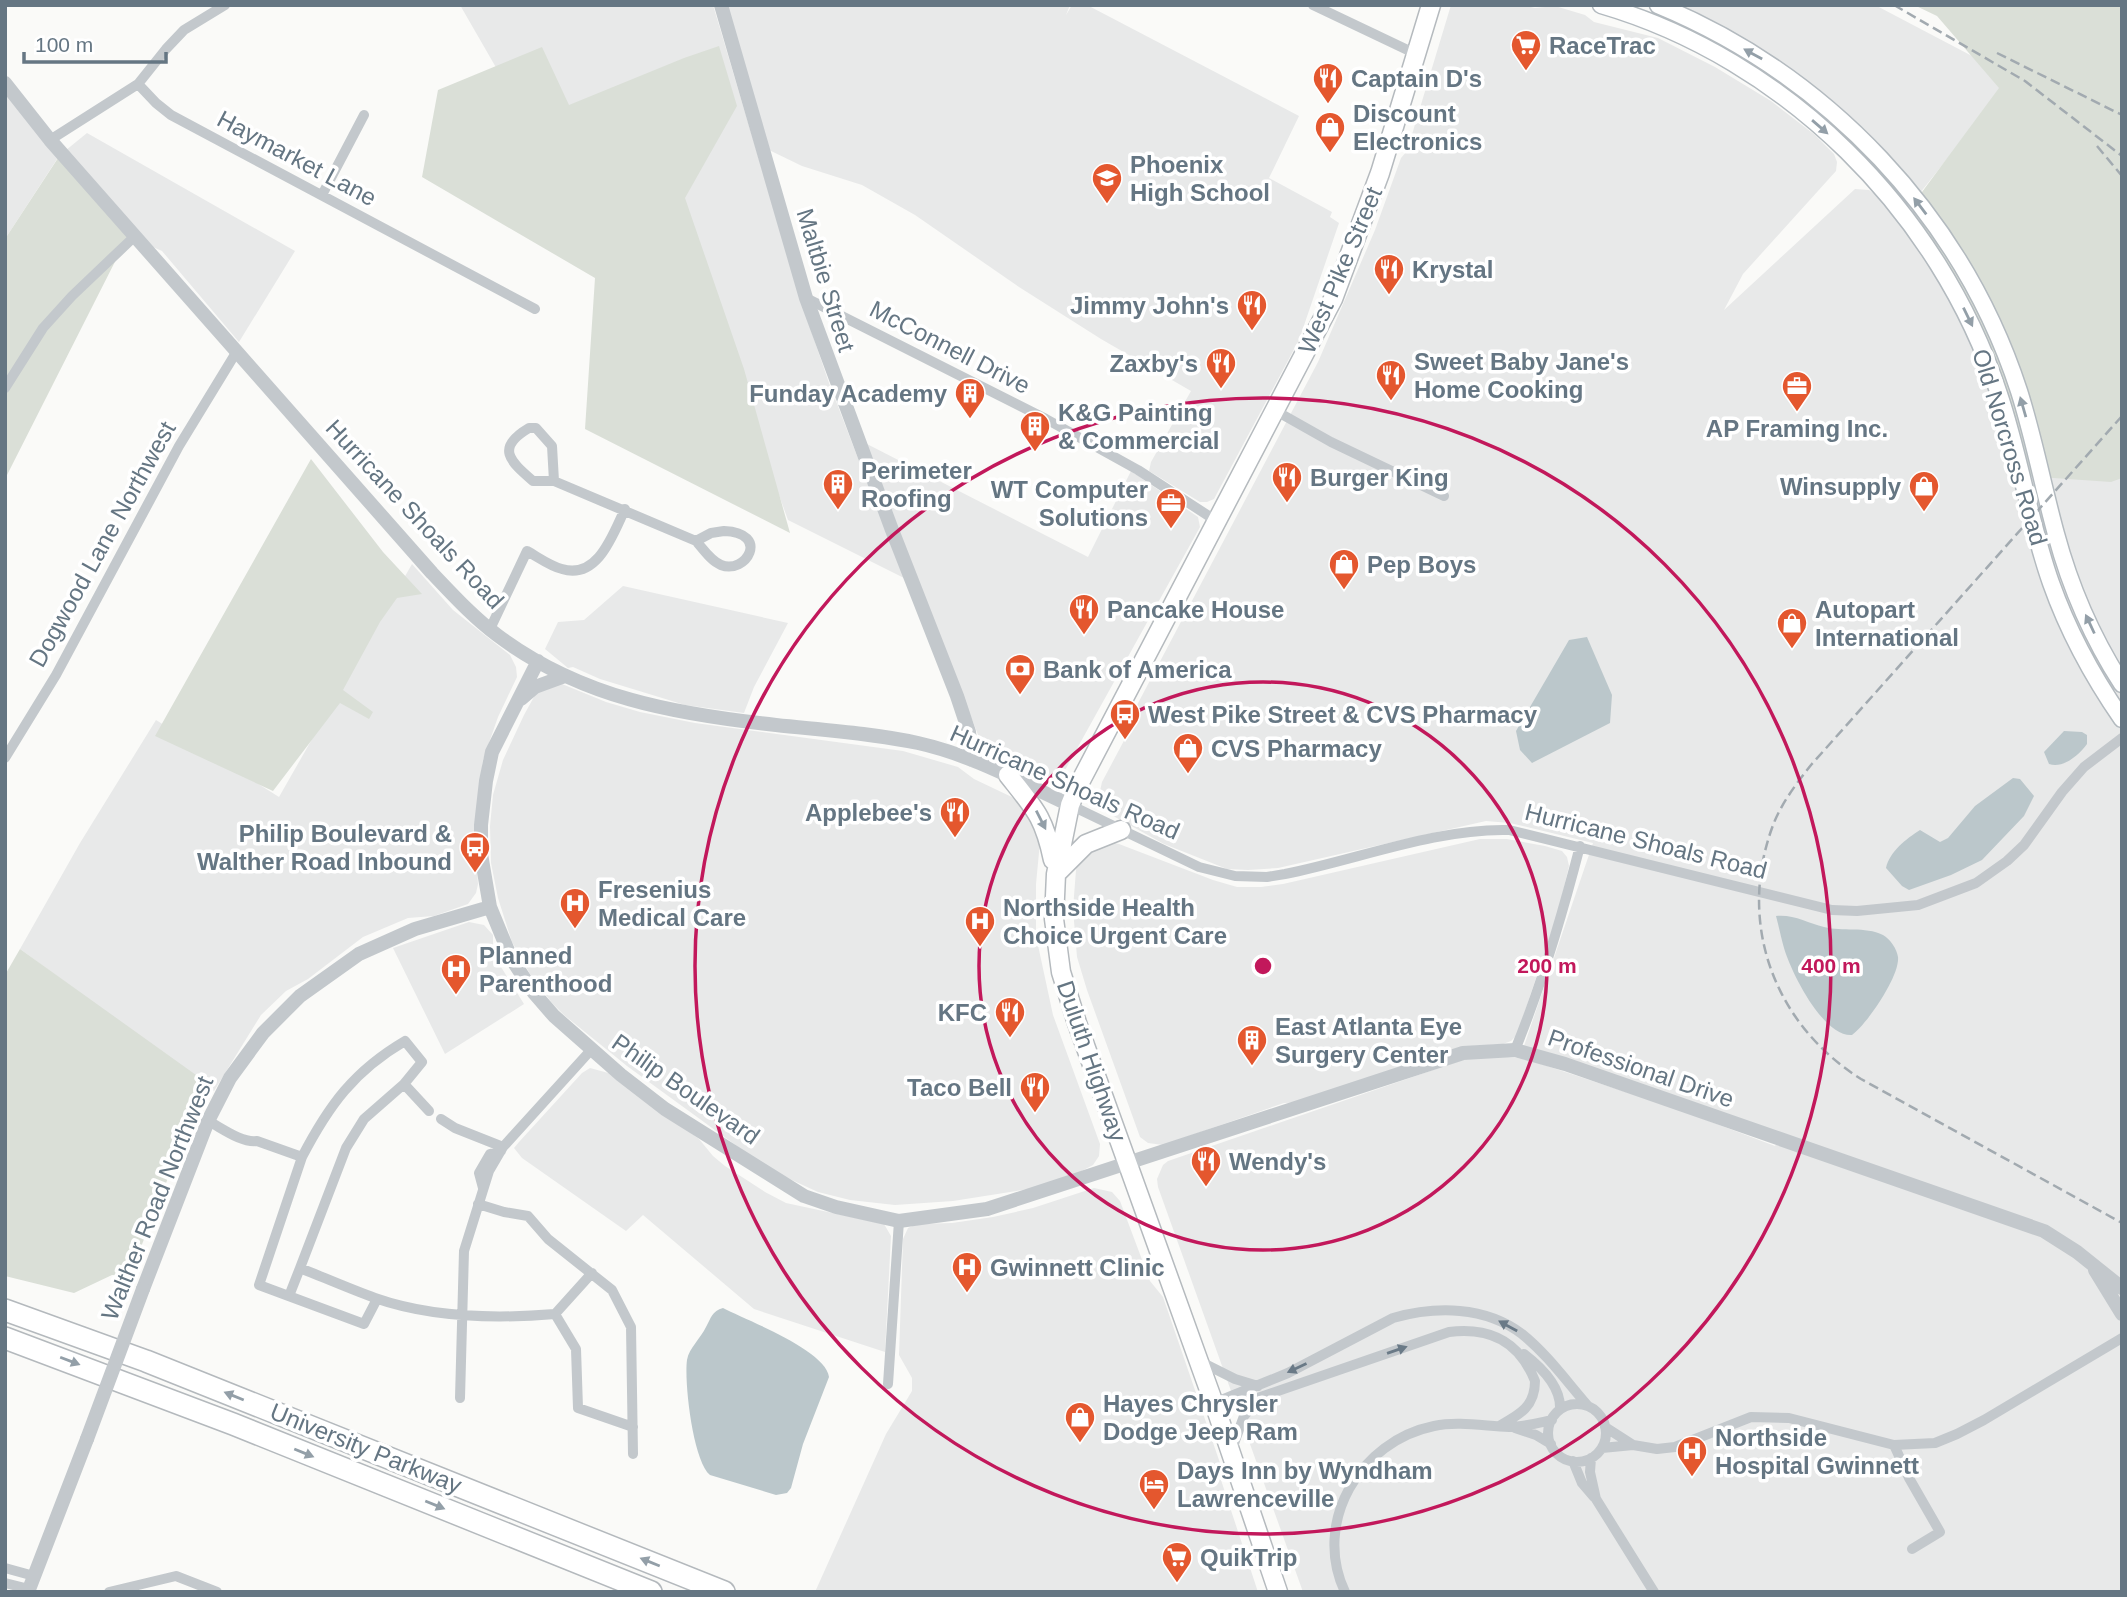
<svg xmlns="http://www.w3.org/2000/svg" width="2127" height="1597" font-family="Arial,sans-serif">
	<rect width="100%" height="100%" fill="#fafaf8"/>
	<path fill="#e8e9e9" d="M460,5H713L802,304L829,383L904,578L788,520L632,87L532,130Z
		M726,5H1070L1066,15L1072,5H1087L1299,116L1269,178L1332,212L1330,217L1339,223L1299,340L1214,499L1207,502H1200L1149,471L1151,462L1191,391L1101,339L1019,287L915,215L862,185L802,166L769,150Z
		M1451,5H1522L1535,8L1555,6L1585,15L1594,22L1658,38L1715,67L1771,101L1815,135L1834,154L1837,162L1836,171L1743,274L1724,310L1855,189L1869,190L1919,229L1969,304L2012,488L2122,392V1592H1303L1158,1187L1157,1179L1163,1165L1168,1161L1468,1058L1491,1055L1526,1059L1677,1109L1775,1146L1782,1136L1524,1046L1593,843L1510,823L1486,821L1278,868L1248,870L1227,869L1164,844L1106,812L1098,800L1102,782L1127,735L1136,707L1318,362L1375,230L1401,158L1407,151Z
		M1670,5H1875L2012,77L1920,193L1837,104L1813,86L1775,61Z
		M5,74L46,140L60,155L87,133L295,251L239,342L162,251L128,236L59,156L5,239Z
		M865,443L1088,557L1131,471L1198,517L1200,527L1064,772L1055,779H1042L991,755L982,745Z
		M412,564L453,610L510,655L516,667L517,677L498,717L483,760L474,829L478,884L476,893L468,904L434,916L408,918L363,937L308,979L286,991L261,1015L214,1091L20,949L80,843L156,720L279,797Z
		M623,586L788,623L754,687L744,713L685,705L600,679L573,667L568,668L545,649L558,622L584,620Z
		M562,684L606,702L640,712L695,723L903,751L958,767L974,779L1016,799L1033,817L1040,842L1036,884V936L1053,1015L1100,1144L1099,1156L1093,1165L1078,1173L1029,1189L953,1201L895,1205L850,1200L818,1192L770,1170L627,1066L564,1015L552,1003L530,974L512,942L498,898L491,863L490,826L493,795L503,760L524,715L535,695L546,687Z
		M1480,839H1507L1545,846L1562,851L1567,857L1569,866L1559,909L1517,1035L1511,1041L1503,1044L1473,1046L1304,1102L1284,1103L1163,1145L1148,1143L1140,1137L1087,990L1077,957L1073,909L1076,870L1078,861L1087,850L1106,841L1119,844L1213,880L1237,887H1261L1283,884Z
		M469,922L484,925L493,935V954L524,1004L445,1054L393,948Z
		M590,1068L612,1074L699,1139L713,1156L725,1166L765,1192L786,1203L884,1224L891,1236L885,1352L754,1309L643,1215L626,1231L522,1158L514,1148L519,1142L582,1073Z
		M1094,1188L1112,1192L1120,1201L1150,1281L1163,1297L1220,1463V1477L1258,1592H815L886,1434L912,1391V1378L899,1355L903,1239L908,1228L917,1224L952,1223L993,1217L1033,1208Z"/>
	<path fill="#dadfd7" d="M1914,5H2122V478L2111,482L2026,476L2012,488L1969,304L1919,229L1922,192L1999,88L1937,16Z
		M719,46L737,106L685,198L744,369L790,533L585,429L595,278L422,177L438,90L542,47L569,105L684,58Z
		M60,155L128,236L5,479V239Z
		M311,459L383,552L422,594L397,598L380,622L343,690L373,712L369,719L340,703L273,791L155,736Z
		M20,949L210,1085L186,1132L130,1275H112L74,1293L5,1276V975Z"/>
	<path fill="#bbc7cb" d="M1587,637L1612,695L1610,723L1532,763L1520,750L1516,731L1569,640Z
		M2064,731L2082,732L2087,735V744C2079,755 2063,769 2049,764L2044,752Z
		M2013,778L2020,779L2034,796L2024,816L1982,860L1951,875L1909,890L1902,886L1886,868C1890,851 1906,839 1920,830L1940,842L1948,838L1975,806Z
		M1776,916C1793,914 1808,923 1824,927C1842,932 1865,926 1883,935C1890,939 1897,949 1898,957C1900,976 1867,1024 1852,1035C1823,1037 1791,972 1784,948C1781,938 1779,927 1776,916Z
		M723,1308C746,1320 826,1350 829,1377L803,1444L791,1488L787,1493L776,1495L710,1475C693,1461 684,1382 687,1360C689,1348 701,1338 706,1327C711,1318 712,1311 723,1308Z"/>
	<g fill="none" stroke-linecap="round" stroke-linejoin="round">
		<g stroke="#b3babf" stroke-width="19">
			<path id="secondary" d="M1601,5C1786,59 1939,211 1999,394C2020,456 2029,521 2051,583C2068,631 2093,677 2122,719
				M1658,5C1827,75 1962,216 2019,391C2034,438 2043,487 2056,534C2070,586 2093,639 2122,684"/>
		</g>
		<g stroke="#b5babe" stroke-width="21">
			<path id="primary" d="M1008,775C1035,809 1044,817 1053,860
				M1056,874L1086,844L1121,830
				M1278,1592L1217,1412L1077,1023L1061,972L1054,919L1056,874L1070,805L1077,788L1333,299L1380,173L1431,5"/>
		</g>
		<g stroke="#b4b9bd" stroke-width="24">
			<path id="motorway" d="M5,1310L146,1361L724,1592
				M5,1338L233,1424L651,1592"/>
		</g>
		<path stroke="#c3c8cc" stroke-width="10" d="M1313,5L1416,54
			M138,84L156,103L171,115L535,309
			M50,140L138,84L166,49L184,30L225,5
			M322,195L364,115
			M806,298L1046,419L1138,470L1218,522
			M5,388L43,328L72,296L135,236
			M1276,411L1331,442L1444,496
			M529,428H536L552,446L554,481H533C510,461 495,448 529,428Z
			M554,481L696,541
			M724,531C771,533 746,575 721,565C711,561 703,549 696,541L711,533Z
			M490,629L527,551C538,557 550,566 562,569C598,580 613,534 625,509
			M5,758L56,675L179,446L237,351
			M1070,805L1199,867L1235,876L1267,877L1285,874C1356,860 1436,828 1509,830L1832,910L1857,911L1918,905L1976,883L2007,861L2024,845L2062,792L2084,767L2122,738
			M1515,1050C1542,984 1562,916 1580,846
			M429,1111L404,1084L364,1119L346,1148L300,1268C325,1278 350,1289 375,1298C432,1318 496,1319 555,1314
			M441,1119L455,1128L503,1147
			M208,1121C222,1128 241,1143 257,1141L302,1157L259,1285L364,1324L377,1299
			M302,1157C329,1105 354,1071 405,1041L422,1062L404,1084
			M483,1188L479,1173L490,1154L501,1151
			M478,1204L504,1212L528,1216L548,1239L612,1290L631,1327L633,1454
			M592,1273L555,1314L576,1349L578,1408L633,1427
			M289,1296L300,1268
			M1524,1354C1541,1367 1561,1387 1560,1409
			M1199,1361L1235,1379L1258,1386
			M888,1384L899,1221
			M460,1398L464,1251L489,1171L503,1147L591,1050
			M1214,1403L1288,1373L1393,1318C1436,1306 1485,1306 1522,1334C1547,1354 1567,1382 1588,1406
			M1548 1433a29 29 0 1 1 58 0a29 29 0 1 1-58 0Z
			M1217,1412L1449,1332C1490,1327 1519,1341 1535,1381C1535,1407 1519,1415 1499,1426
			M1605,1427L1633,1445L1657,1449L1675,1447L1751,1417L1789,1418L1894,1445L1935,1443L1957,1434L1984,1420L2122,1338
			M1515,1428L1536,1435L1551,1444
			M1894,1445L1909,1478L1940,1532L1912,1549
			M1602,1448L1633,1445
			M1232,1449L1244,1416L1258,1399
			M1591,1458L1590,1472L1596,1499L1654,1592
			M1573,1461L1582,1483L1594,1497
			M5,1568L34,1576
			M5,1583L29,1589
			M109,1592L176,1576L217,1592
			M1345,1592C1312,1522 1360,1441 1434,1426C1458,1421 1484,1426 1509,1427C1523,1427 1538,1423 1552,1420"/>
		<path stroke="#c3c8cc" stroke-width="14" d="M721,5L806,298L892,530L957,696L969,732L972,760
			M5,83L50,140L432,573C453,595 473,617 497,635C581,698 675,714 776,725C823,730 871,733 918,743C972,755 1020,782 1070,805
			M538,661L492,752L486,781L481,825V854L490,907L511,958L534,993L554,1016L621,1075L665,1109L804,1196L836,1207L899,1221L987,1209L1463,1053L1515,1050L1565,1064L2044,1231L2077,1252L2122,1288
			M521,699L535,687L565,676
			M2095,1270L2122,1314
			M143,1289L208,1121L230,1078L263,1033L300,996L359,954L415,929L490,907
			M28,1592L87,1439"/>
		<use href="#secondary" stroke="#fff" stroke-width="16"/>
		<use href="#primary" stroke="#fff" stroke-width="18"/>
		<use href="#motorway" stroke="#fff" stroke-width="21"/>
		<path stroke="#a2aab0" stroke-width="2.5" stroke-dasharray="10 5" stroke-linecap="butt" d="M1894,5L2025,81L2122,156
			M1997,53L2122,115
			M2097,146L2122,176
			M2122,416L1811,765C1796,784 1780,805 1772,828C1737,925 1775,1025 1861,1079L2122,1223"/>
		<path stroke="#c3c8cc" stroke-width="14" d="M87,1439L143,1289"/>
	</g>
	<defs><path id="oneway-solid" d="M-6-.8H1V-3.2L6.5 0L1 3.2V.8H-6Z" transform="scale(1.75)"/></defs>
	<g fill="#939fa8">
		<use href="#oneway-solid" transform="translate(1753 54) rotate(-151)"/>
		<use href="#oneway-solid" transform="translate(1820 127) rotate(41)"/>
		<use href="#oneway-solid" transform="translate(1920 206) rotate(-127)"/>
		<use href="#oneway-solid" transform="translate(1968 317) rotate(64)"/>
		<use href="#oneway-solid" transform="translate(2023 407) rotate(-106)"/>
		<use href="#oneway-solid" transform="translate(2090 624) rotate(-115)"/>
		<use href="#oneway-solid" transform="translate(1041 820) rotate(63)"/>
		<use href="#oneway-solid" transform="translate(70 1361) rotate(21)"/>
		<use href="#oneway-solid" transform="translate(234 1396) rotate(-158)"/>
		<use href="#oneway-solid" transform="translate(304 1453) rotate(22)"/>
		<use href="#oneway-solid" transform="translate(435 1505) rotate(22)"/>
		<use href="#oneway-solid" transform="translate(650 1562) rotate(-158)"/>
	</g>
	<g fill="#6a7a87">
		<use href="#oneway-solid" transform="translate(1508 1326) rotate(-151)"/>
		<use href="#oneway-solid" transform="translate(1397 1350) rotate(-19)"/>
		<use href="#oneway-solid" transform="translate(1297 1368) rotate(155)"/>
	</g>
	<g fill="none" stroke="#c2185b" stroke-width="3.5">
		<circle cx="1263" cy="966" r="284"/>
		<circle cx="1263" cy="966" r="568"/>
	</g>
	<defs>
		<g id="supermarket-pin" transform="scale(1.575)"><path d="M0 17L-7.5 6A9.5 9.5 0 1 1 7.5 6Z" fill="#e4572e" stroke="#fff"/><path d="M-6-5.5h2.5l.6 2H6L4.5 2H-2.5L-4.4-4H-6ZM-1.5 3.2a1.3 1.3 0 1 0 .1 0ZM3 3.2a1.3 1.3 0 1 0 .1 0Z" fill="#fff"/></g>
		<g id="restaurant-pin" transform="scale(1.575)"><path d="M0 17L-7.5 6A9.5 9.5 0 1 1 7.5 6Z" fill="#e4572e" stroke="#fff"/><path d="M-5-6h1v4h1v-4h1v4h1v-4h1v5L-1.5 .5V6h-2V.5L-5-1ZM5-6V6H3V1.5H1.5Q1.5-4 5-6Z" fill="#fff"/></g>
		<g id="shop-pin" transform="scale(1.575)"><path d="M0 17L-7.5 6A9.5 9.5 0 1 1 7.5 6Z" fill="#e4572e" stroke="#fff"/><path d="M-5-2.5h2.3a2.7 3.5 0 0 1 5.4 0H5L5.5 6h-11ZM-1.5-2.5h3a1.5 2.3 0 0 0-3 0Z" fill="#fff"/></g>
		<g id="school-pin" transform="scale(1.575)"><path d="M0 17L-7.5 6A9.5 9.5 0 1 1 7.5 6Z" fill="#e4572e" stroke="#fff"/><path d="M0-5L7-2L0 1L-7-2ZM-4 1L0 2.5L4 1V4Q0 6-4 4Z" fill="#fff"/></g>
		<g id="office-pin" transform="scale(1.575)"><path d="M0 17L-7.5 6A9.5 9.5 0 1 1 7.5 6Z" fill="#e4572e" stroke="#fff"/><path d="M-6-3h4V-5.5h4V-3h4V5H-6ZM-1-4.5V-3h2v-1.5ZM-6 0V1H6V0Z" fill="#fff"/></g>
		<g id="building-pin" transform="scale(1.575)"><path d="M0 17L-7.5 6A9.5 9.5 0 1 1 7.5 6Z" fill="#e4572e" stroke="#fff"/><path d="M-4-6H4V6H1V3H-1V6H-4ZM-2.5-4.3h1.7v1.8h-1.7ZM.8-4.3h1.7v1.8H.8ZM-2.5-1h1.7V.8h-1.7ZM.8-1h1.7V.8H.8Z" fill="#fff"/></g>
		<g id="bank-pin" transform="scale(1.575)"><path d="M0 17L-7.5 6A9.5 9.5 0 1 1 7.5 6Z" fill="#e4572e" stroke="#fff"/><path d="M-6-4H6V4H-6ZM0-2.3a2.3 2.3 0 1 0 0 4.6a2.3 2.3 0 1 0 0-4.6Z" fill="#fff"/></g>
		<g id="bus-pin" transform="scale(1.575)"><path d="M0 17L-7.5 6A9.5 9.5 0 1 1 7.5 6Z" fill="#e4572e" stroke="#fff"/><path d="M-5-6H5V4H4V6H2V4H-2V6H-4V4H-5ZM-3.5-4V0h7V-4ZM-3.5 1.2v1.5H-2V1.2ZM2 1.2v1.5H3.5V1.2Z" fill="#fff"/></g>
		<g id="hospital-pin" transform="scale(1.575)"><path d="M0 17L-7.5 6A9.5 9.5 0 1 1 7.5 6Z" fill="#e4572e" stroke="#fff"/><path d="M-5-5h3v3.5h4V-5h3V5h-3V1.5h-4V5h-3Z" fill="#fff"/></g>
		<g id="hotel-pin" transform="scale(1.575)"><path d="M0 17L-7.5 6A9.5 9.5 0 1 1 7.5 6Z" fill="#e4572e" stroke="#fff"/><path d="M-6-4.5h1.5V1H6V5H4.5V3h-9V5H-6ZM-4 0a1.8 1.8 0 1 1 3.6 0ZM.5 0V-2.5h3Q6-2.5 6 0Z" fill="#fff"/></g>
	</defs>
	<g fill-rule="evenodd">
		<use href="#supermarket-pin" x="1526" y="45"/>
		<use href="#restaurant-pin" x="1328" y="78"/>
		<use href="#shop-pin" x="1330" y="127"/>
		<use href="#school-pin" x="1107" y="178"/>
		<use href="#restaurant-pin" x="1389" y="269"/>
		<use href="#restaurant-pin" x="1252" y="305"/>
		<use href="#restaurant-pin" x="1221" y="363"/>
		<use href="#restaurant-pin" x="1391" y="375"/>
		<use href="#office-pin" x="1797" y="386"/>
		<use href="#building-pin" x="970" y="393"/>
		<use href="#building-pin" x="1035" y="426"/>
		<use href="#restaurant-pin" x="1287" y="477"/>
		<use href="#building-pin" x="838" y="484"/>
		<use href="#shop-pin" x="1924" y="486"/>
		<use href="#office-pin" x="1171" y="503"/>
		<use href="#shop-pin" x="1344" y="564"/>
		<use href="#restaurant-pin" x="1084" y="609"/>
		<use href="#shop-pin" x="1792" y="623"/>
		<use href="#bank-pin" x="1020" y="669"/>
		<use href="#bus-pin" x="1125" y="714"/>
		<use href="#shop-pin" x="1188" y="748"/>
		<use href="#restaurant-pin" x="955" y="812"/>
		<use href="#bus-pin" x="475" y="847"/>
		<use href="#hospital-pin" x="575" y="903"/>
		<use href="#hospital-pin" x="980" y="921"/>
		<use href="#hospital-pin" x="456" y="969"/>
		<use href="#restaurant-pin" x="1010" y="1012"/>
		<use href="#building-pin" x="1252" y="1040"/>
		<use href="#restaurant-pin" x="1035" y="1087"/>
		<use href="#restaurant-pin" x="1206" y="1161"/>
		<use href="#hospital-pin" x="967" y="1267"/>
		<use href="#shop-pin" x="1080" y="1417"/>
		<use href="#hospital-pin" x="1692" y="1451"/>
		<use href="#hotel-pin" x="1154" y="1484"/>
		<use href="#supermarket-pin" x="1177" y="1557"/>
	</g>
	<g text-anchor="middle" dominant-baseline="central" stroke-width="7" stroke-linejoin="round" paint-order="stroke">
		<g font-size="24" font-weight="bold" fill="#657683" stroke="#fff" text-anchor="start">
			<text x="1549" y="45">RaceTrac</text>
			<text x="1351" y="78">Captain D's</text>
			<text x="1353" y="113">Discount<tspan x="1353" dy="28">Electronics</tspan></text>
			<text x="1130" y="164">Phoenix<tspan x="1130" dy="28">High School</tspan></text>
			<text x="1412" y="269">Krystal</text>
			<text x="1229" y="305" text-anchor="end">Jimmy John's</text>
			<text x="1414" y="361">Sweet Baby Jane's<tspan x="1414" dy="28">Home Cooking</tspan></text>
			<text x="1198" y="363" text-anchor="end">Zaxby's</text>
			<text x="947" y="393" text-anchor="end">Funday Academy</text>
			<text x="1058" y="412">K&amp;G Painting<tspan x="1058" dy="28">&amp; Commercial</tspan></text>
			<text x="1797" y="428" text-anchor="middle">AP Framing Inc.</text>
			<text x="861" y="470">Perimeter<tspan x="861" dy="28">Roofing</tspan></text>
			<text x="1310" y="477">Burger King</text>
			<text x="1901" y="486" text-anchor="end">Winsupply</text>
			<text x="1148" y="489" text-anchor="end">WT Computer<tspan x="1148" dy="28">Solutions</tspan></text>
			<text x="1367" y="564">Pep Boys</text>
			<text x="1107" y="609">Pancake House</text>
			<text x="1815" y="609">Autopart<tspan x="1815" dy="28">International</tspan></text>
			<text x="1043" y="669">Bank of America</text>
			<text x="1148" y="714">West Pike Street &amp; CVS Pharmacy</text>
			<text x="1211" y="748">CVS Pharmacy</text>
			<text x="932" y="812" text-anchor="end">Applebee's</text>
			<text x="452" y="833" text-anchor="end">Philip Boulevard &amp;<tspan x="452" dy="28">Walther Road Inbound</tspan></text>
			<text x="598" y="889">Fresenius<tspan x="598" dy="28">Medical Care</tspan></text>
			<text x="1003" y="907">Northside Health<tspan x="1003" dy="28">Choice Urgent Care</tspan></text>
			<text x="479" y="955">Planned<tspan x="479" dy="28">Parenthood</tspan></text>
			<text x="987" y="1012" text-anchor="end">KFC</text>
			<text x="1275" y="1026">East Atlanta Eye<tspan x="1275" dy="28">Surgery Center</tspan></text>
			<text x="1012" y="1087" text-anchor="end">Taco Bell</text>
			<text x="1229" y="1161">Wendy's</text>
			<text x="990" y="1267">Gwinnett Clinic</text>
			<text x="1103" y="1403">Hayes Chrysler<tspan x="1103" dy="28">Dodge Jeep Ram</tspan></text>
			<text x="1715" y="1437">Northside<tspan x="1715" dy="28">Hospital Gwinnett</tspan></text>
			<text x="1177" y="1470">Days Inn by Wyndham<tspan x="1177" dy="28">Lawrenceville</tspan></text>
			<text x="1200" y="1557">QuikTrip</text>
		</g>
		<g font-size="24" fill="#657683" stroke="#fff">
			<text transform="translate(297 158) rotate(28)">Haymarket Lane</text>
			<text transform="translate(1340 270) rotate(-67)">West Pike Street</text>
			<text transform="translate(826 280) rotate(73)">Maltbie Street</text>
			<text transform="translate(950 347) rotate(27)">McConnell Drive</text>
			<text transform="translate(2010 447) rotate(73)">Old Norcross Road</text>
			<text transform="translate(415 514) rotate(47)">Hurricane Shoals Road</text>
			<text transform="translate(102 544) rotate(-61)">Dogwood Lane Northwest</text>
			<text transform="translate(1065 782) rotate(24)">Hurricane Shoals Road</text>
			<text transform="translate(1646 841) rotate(14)">Hurricane Shoals Road</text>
			<text transform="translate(1092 1061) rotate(71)">Duluth Highway</text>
			<text transform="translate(1641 1068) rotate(19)">Professional Drive</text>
			<text transform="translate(686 1089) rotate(35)">Philip Boulevard</text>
			<text transform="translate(157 1198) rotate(-68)">Walther Road Northwest</text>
			<text transform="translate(366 1448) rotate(22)">University Parkway</text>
		</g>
	</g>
	<circle cx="1263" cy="966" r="10" fill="#c2185b" stroke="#fff" stroke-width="3.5"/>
	<g font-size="21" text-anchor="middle" font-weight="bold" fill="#c2185b" stroke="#fff" stroke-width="7" stroke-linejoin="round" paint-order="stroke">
		<text x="1547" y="973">200 m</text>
		<text x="1831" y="973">400 m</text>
	</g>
	<rect width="2127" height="1597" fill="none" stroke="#657683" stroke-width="14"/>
	<path d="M24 52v10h142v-10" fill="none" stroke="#657683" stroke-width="3.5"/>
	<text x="35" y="52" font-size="21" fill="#657683" stroke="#ffffff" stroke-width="5" paint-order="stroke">100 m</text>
</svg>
